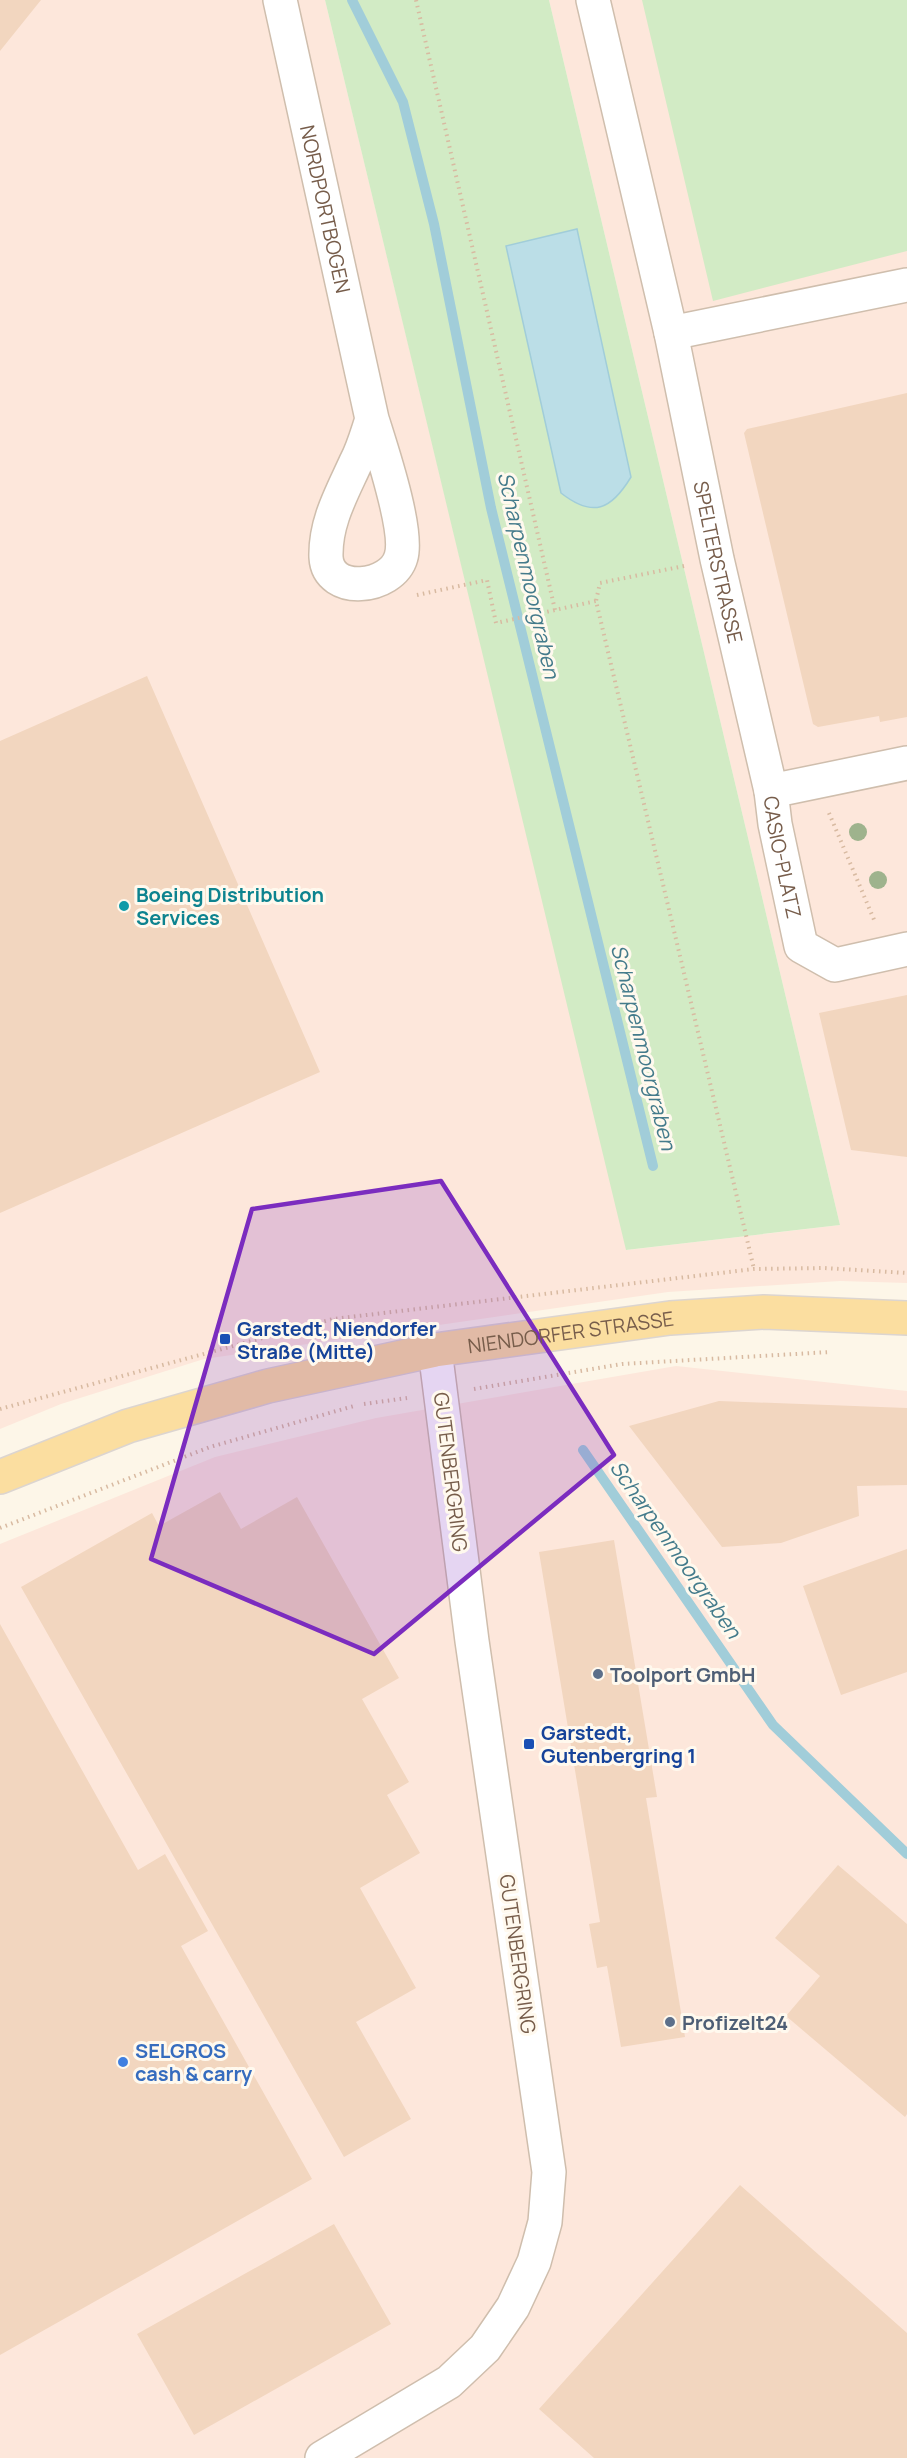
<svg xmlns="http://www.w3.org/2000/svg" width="907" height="2458" font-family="Manrope,sans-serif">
	<rect width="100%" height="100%" fill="#fdf6e8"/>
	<path fill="#fde7db" d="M0,0H325L627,1250L840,1225L549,0H907V1283L840,1281L668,1292L204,1359L61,1404L0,1429Z
		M676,1366L907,1391V2458H0V1544L215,1457L376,1418Z"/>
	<path fill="#d2ebc5" d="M325,0H549L840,1225L626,1250Z
		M642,0H907V251L713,301Z"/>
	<path fill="#bbdee7" stroke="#a1cdd9" stroke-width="1.5" d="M577,229L631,477C611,510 593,518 561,493L506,246Z"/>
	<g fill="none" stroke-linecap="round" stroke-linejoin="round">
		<path stroke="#a1cdd9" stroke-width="10" d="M352,0L403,102L434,224L491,508L653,1166
			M583,1450L773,1725L907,1854"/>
	</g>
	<path fill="#f2d6bf" d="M0,0H41L0,51Z
		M907,393V717L880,722L879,716L818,727L813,724L744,433L747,429Z
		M147,676L320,1072L0,1213V741Z
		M907,995V1157L851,1150L819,1013Z
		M719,1401L907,1408V1485L857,1486L859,1516L781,1543L722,1547L629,1426Z
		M220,1492L241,1529L297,1497L399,1678L362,1699L409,1782L387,1795L420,1853L360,1888L416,1988L356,2022L411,2119L344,2157L21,1587L152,1513L159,1526Z
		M614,1540L657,1797L646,1798L685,2037L621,2047L607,1966L597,1968L589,1924L600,1922L539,1552Z
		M907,1549V1672L841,1695L803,1586Z
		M0,1624L138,1870L165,1854L208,1931L181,1946L312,2179L0,2355Z
		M838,1865L907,1924V2114L905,2117L786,2016L820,1976L775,1938Z
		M740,2185L907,2333V2458H594L539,2409Z
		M334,2224L391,2324L194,2435L137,2334Z"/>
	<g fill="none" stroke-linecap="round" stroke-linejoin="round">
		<g stroke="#cfbead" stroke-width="36">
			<g id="minor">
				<path id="s1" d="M280,0L372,419C381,448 409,531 401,557C392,589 328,596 326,557C325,522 342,493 356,462C363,449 367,434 372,419"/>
				<path id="s2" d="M593,0L671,333L717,559L771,791"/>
				<path d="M671,333L907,285"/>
				<path id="s3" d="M907,763L771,791L775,824L801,946L835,965L907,949"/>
				<path d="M322,2458L449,2382L485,2348L513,2307L534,2262L545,2222L549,2172L472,1641L435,1350"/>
			</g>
		</g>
		<g stroke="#dcd5d0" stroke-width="36">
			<g id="major">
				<path id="s4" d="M0,1477L128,1426L268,1386L435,1350L670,1318L764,1312L907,1318"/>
			</g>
		</g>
		<path stroke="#d8baa1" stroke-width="4" stroke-dasharray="1.5 4.5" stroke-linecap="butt" d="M416,0L555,610
			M684,566L600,583L596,601L754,1269
			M417,595L487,580L496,623L596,601
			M829,813L875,922
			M333,1319L338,1335
			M474,1389L622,1364L830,1352
			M364,1404L407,1398
			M0,1409L333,1319L754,1269L824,1268L907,1273
			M0,1528L210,1447L354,1406"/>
		<use href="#minor" stroke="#fff" stroke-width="33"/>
		<use href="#major" stroke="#fbdea0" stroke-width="33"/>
	</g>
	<g fill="#9eb38d">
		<circle cx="858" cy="832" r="9"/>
		<circle cx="878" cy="880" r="9"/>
	</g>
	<path fill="#7b2cbf" fill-opacity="0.2" stroke="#7b2cbf" stroke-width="4.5" stroke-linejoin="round" d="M441,1181L614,1455L374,1654L151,1559L252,1209Z"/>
	<circle fill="#0f9aa8" stroke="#fff9ee" stroke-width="2" cx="124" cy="906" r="6"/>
	<g fill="#1a4fb4" stroke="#fff9ee" stroke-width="2">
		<rect x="219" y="1333" width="12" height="12" rx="3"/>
		<rect x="523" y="1738" width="12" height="12" rx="3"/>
	</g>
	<g fill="#5c6f8a" stroke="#fff9ee" stroke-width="2">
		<circle cx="598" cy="1674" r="6"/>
		<circle cx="670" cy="2022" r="6"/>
	</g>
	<circle fill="#3f7fe0" stroke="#fff9ee" stroke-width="2" cx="123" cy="2062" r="6"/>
	<g text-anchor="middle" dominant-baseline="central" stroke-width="6" stroke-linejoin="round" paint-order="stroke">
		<g font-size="20" fill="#775d4b" stroke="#fff9ee">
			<text stroke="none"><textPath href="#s1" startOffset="214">NORDPORTBOGEN</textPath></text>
			<text stroke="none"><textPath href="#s2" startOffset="576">SPELTERSTRASSE</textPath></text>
			<text stroke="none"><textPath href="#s3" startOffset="206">CASIO-PLATZ</textPath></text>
			<text stroke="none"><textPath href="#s4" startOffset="591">NIENDORFER STRASSE</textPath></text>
			<text transform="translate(451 1472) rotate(83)">GUTENBERGRING</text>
			<text transform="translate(518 1954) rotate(82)">GUTENBERGRING</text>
		</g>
		<g font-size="20" font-weight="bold" fill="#0d838f" stroke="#fff9ee" text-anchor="start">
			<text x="136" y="894">Boeing Distribution<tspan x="136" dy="23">Services</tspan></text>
		</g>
		<g font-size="20" font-weight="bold" fill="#164399" stroke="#fff9ee" text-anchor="start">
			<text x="237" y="1328">Garstedt, Niendorfer<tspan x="237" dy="23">Straße (Mitte)</tspan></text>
			<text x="541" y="1732">Garstedt,<tspan x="541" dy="23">Gutenbergring 1</tspan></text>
		</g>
		<g font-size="20" font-weight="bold" fill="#4e5e75" stroke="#fff9ee" text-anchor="start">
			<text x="610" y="1674">Toolport GmbH</text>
			<text x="682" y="2022">Profizelt24</text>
		</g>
		<g font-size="20" font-weight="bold" fill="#366cbe" stroke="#fff9ee" text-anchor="start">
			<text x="135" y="2050">SELGROS<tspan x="135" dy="23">cash &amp; carry</tspan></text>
		</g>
		<g font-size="21" font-style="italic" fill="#447b8b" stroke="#fff9ee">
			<text transform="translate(529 575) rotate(77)">Scharpenmoorgraben</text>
			<text transform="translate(644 1047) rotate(76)">Scharpenmoorgraben</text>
			<text transform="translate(676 1549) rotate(55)">Scharpenmoorgraben</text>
		</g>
	</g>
</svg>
